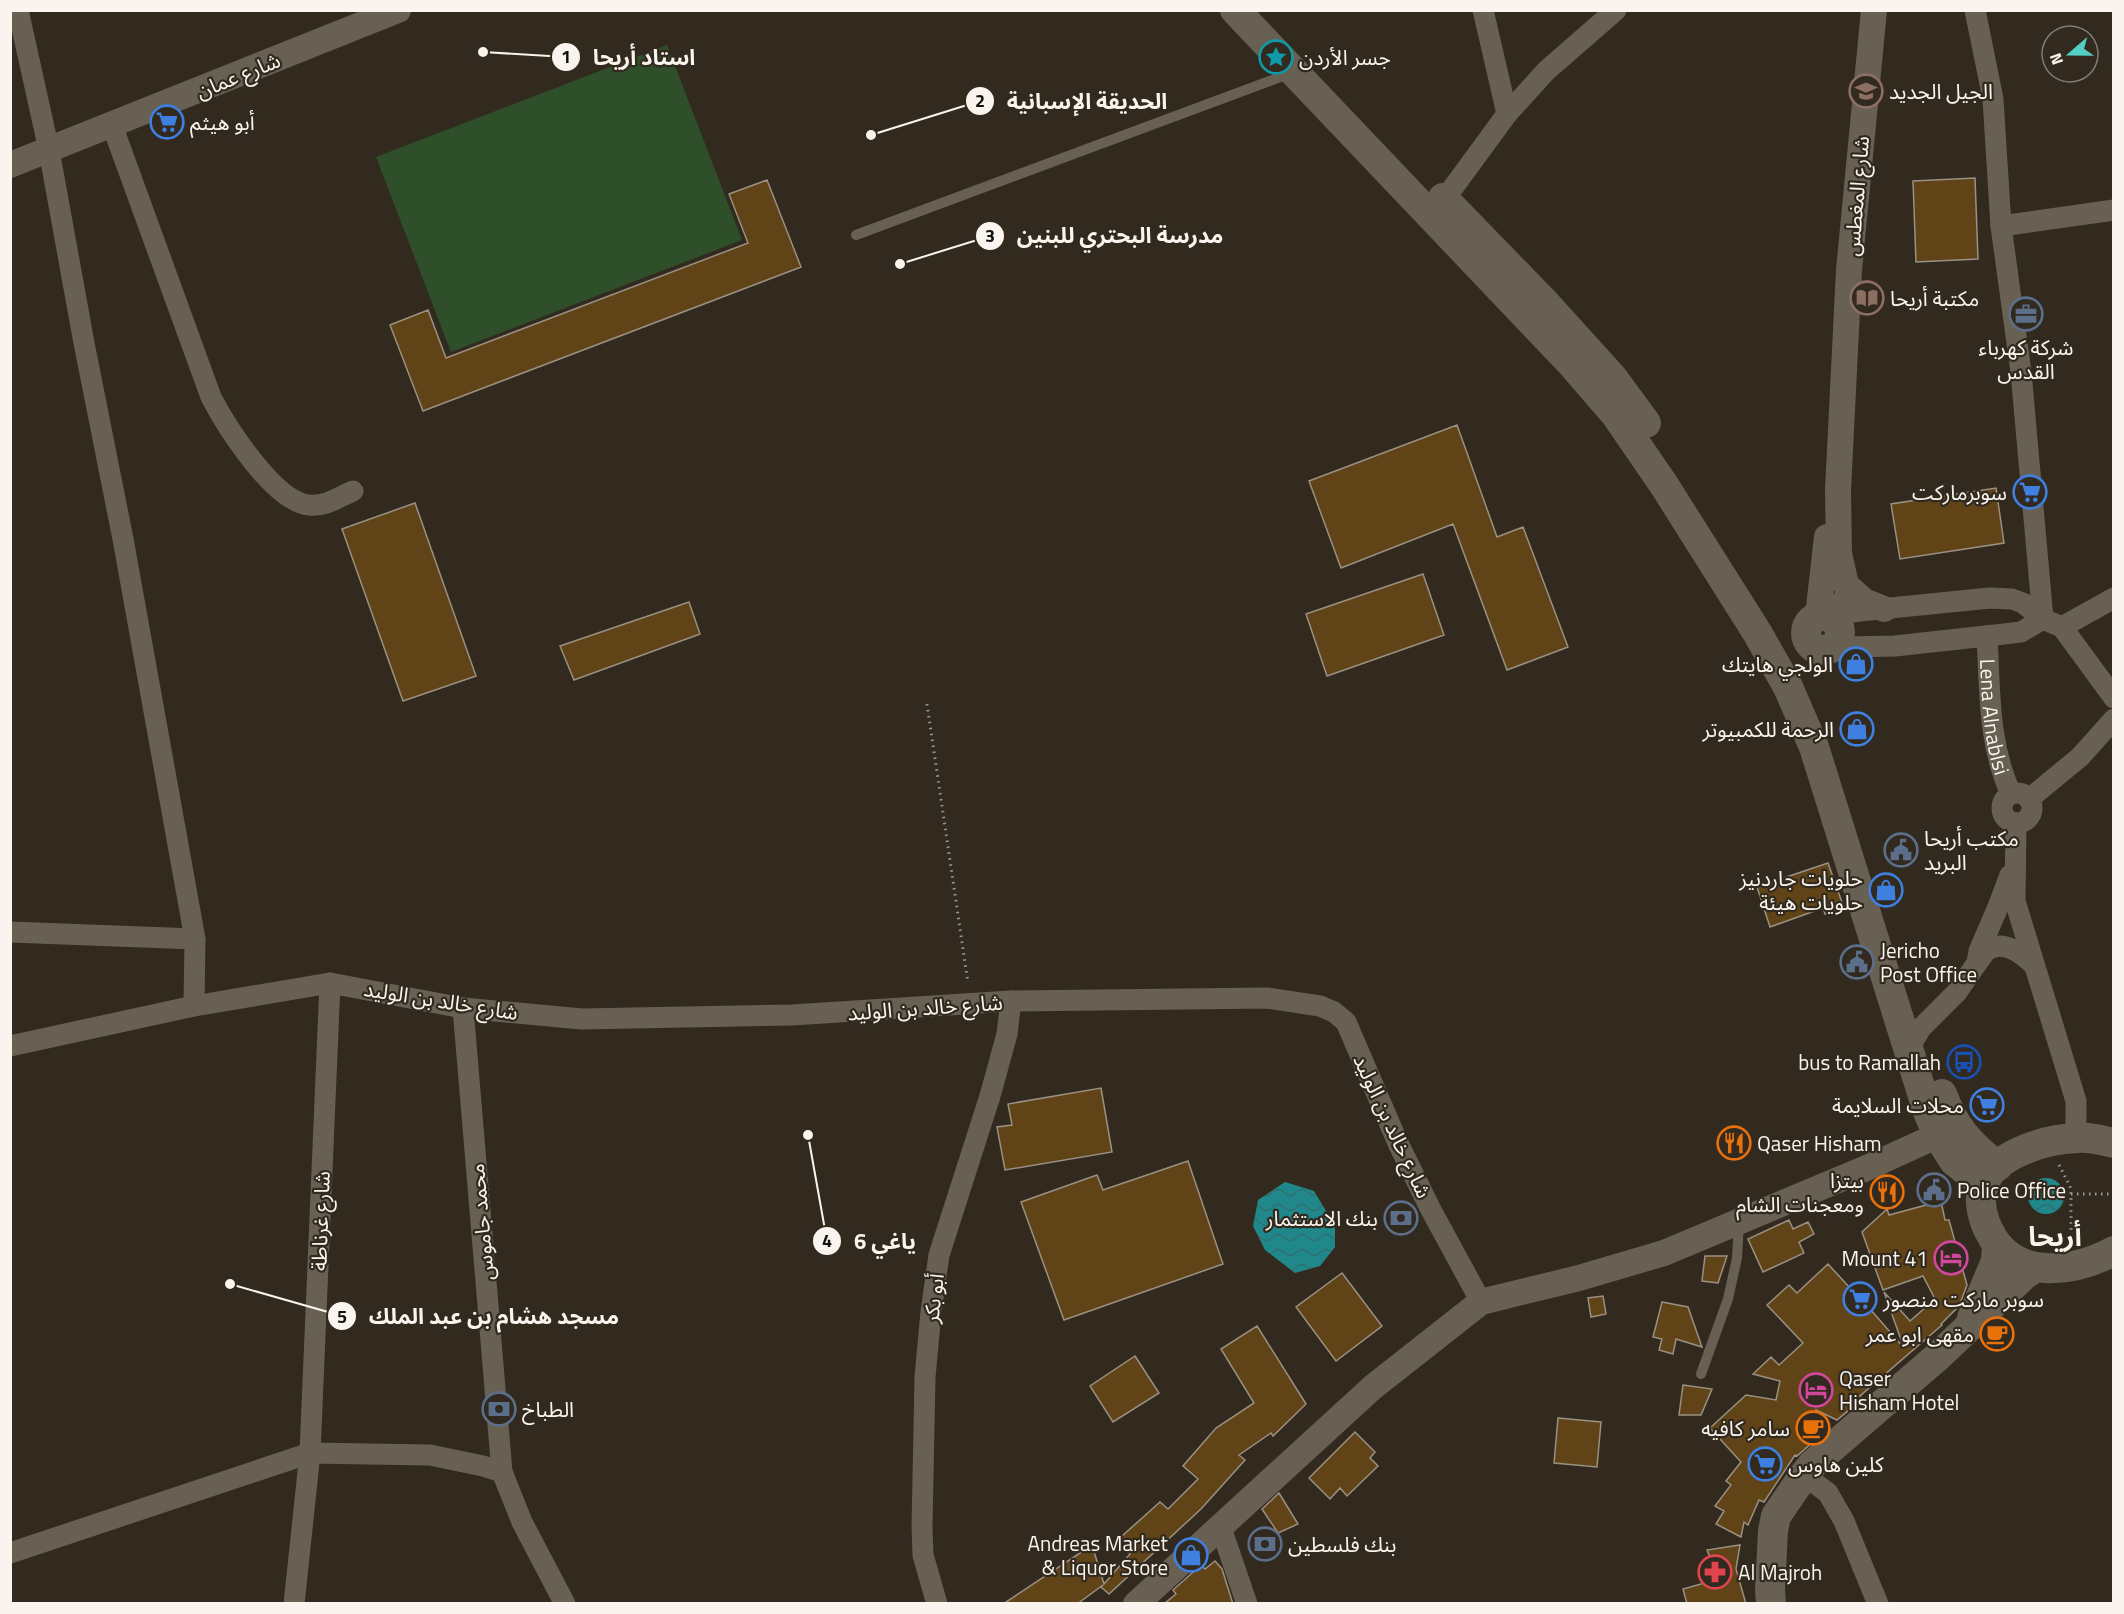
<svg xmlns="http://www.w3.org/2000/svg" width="2124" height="1614" font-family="'Titillium Web','Noto Sans Arabic',sans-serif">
	<defs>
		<pattern id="water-waves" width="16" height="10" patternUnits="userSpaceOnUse" patternTransform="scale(1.5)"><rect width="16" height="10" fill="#20888b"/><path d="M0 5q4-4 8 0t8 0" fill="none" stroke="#316f70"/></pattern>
	</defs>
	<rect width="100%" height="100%" fill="#322a1f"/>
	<path fill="#2f4f2a" d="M667,45L742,240L451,352L376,157Z"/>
	<path fill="url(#water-waves)" d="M2028 1196a18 18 0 1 1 36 0a18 18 0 1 1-36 0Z
		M1285,1182L1314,1191L1335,1226V1247L1320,1266L1295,1273L1265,1250L1253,1226L1258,1200Z"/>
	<path fill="#604417" stroke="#9a9083" stroke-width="1.5" d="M1975,178L1978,259L1916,262L1913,181Z
		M767,180L801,267L423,411L390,325L428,310L446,358L748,243L729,194Z
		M1457,425L1497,537L1523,527L1568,647L1507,670L1453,524L1341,568L1309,481Z
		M1996,488L2004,543L1900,559L1891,504Z
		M415,503L476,676L403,701L342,529Z
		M1423,574L1444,635L1327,676L1306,614Z
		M689,602L700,634L574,680L560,646Z
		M1828,863L1844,908L1825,914L1823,908L1770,927L1757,887Z
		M1101,1088L1112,1152L1005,1170L997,1127L1012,1125L1008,1104Z
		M1188,1161L1223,1264L1064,1320L1021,1202L1097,1175L1103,1190Z
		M1941,1201L1945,1220H1949L1967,1285L1959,1306L1941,1324L1942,1325L1860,1396L1862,1399L1837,1420L1816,1410L1823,1433L1797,1456L1795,1455L1764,1502L1759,1500L1748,1525L1744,1522L1741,1537L1716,1524L1724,1511L1715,1506L1731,1485L1726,1481L1741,1462L1710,1428L1746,1395L1776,1400L1780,1381L1753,1374L1771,1357L1779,1365L1803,1343L1767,1305L1789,1285L1797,1293L1828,1264L1850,1288L1851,1287L1904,1348L1884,1292L1910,1321L1935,1299L1923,1276L1883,1290L1862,1232L1887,1209L1889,1215Z
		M1789,1220L1793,1229L1808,1222L1814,1234L1799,1242L1804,1253L1763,1272L1748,1239Z
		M1705,1256H1727L1718,1283L1702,1281Z
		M1342,1273L1382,1326L1336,1361L1296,1307Z
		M1603,1296L1606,1314L1591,1317L1588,1298Z
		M1662,1302L1688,1307L1702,1347L1676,1339L1673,1354L1659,1350L1662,1339L1653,1337Z
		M1257,1326L1306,1404L1273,1436L1271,1433L1239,1455L1245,1460L1201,1509L1109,1594L1101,1587L1103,1585L1077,1604H1003L1092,1545L1104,1584L1130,1554L1121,1537L1160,1502L1168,1509L1198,1479L1183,1466L1216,1428L1254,1403L1221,1349Z
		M1135,1356L1159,1393L1113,1422L1090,1386Z
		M1683,1385L1712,1389L1701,1415H1679Z
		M1558,1418L1601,1422L1597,1467L1554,1463Z
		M1355,1432L1375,1452L1370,1458L1378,1466L1347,1496L1340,1488L1330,1499L1309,1478Z
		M1279,1493L1298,1524L1278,1533L1262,1509Z
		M1740,1545L1736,1569L1746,1604H1687L1683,1589L1719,1579L1707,1550Z
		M1215,1561L1222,1569L1233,1604H1164L1176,1594L1173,1590L1201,1565L1205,1569Z"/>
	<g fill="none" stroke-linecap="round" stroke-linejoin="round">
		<path stroke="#9d968d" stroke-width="3" stroke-dasharray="1.5 4.5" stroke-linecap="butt" d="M927,704L968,983
			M2059,1165L2070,1186L2071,1194V1243
			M2071,1194H2114"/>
		<path stroke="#696054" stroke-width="10" d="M856,235L1291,73
			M1701,1374L1728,1299L1737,1258L1739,1222"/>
		<g stroke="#696054" stroke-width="21">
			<path d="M18,10L49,150L84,343L123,539L195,939L194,1006"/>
			<path d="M1483,10L1507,114"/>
			<path d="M1975,10L1993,99L2001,226"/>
			<path d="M112,125L211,397C226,426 274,502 309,505C325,507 339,497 353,491"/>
			<path d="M1444,200L1507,114L1546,71L1616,10"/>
			<path d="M2043,619L2021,372L2001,226L2114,210"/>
			<path d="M1835,621L1846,613L1860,611L1990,598L2012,599L2023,603L2043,619L2062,627L2114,698"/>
			<path d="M2062,627L2114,598"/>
			<path id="s1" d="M1987,636C1990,690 1988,744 2011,794"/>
			<path d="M1837,642L1847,647L1895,646L2004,634L2021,632L2043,619"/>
			<circle cx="2017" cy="808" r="15"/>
			<path d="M2029,799L2080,757L2114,719"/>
			<path d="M2016,823L2015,901L2076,1101V1138"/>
			<path d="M10,932L195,939"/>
			<path d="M1977,963C1980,960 1983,954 1986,951C2003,938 2022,954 2034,965"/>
			<path d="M463,1008L502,1472"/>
			<path d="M10,1046L194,1006L330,983L463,1008L582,1019L792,1015L1011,1001L1267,998L1320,1006L1334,1012L1346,1022L1398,1143L1430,1208L1481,1302"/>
			<path d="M1908,1050L1921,1028L1957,992L1977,963L1979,951L1998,907L2010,875"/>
			<path d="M1804,1475L1828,1493L1844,1521L1878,1604"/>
			<path d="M1221,1528L1247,1604"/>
			<path d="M10,1553L310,1453L430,1455L483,1466L502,1472L522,1522L565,1604"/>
			<path d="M294,1604L310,1453L330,983"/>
			<path d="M937,1604L923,1555L922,1527L925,1377L931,1312L939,1255L990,1096L1007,1034L1011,1001"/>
		</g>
		<path stroke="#696054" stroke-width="26" d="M1874,10L1849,270L1838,490L1839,553L1846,585L1864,601L1884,609
			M10,165L398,10
			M1818,616L1827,537
			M1834,619L1851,591
			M1136,1604L1373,1387L1481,1302L1579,1278L1664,1253L1862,1170L1956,1127"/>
		<path stroke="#696054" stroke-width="30" d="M1235,10L1571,363L1616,415L1664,485L1758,634L1788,687L1814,747L1928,1112L1939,1137L1954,1161L1984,1185
			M1443,198L1546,304L1613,378L1646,423
			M1806 633a17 17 0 1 1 34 0a17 17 0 1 1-34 0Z
			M1942,1094C1954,1127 1970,1145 1998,1166
			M2114,1143C2101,1140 2090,1137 2077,1138C2046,1139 1989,1155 1982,1190C1979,1203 1983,1220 1989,1231C2013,1281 2072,1273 2114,1251
			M1972,1318L1996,1261L1997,1245
			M1771,1604L1770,1590L1773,1531L1776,1516L1804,1475L1813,1464L1936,1358L2024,1275L2036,1267"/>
	</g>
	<defs>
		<g id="sight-ring" transform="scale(1.725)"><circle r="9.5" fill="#322a1f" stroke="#0f9aa8" stroke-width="1.5"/><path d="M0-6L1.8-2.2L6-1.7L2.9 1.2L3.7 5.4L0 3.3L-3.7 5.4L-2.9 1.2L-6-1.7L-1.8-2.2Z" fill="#0f9aa8"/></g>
		<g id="school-ring" transform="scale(1.725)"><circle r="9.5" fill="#322a1f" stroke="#8d6e63" stroke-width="1.5"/><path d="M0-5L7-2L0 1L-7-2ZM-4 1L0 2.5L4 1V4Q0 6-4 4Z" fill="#8d6e63"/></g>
		<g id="supermarket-ring" transform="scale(1.725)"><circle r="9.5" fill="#322a1f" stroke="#3f7fe0" stroke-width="1.5"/><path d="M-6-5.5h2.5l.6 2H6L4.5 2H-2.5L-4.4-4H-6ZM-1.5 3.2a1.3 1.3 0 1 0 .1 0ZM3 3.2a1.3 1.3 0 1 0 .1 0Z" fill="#3f7fe0"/></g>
		<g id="library-ring" transform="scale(1.725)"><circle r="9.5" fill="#322a1f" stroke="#8d6e63" stroke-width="1.5"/><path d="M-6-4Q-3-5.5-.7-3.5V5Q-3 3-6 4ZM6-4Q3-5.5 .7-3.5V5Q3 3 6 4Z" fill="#8d6e63"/></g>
		<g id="office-ring" transform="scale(1.725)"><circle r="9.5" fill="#322a1f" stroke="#5c6f8a" stroke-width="1.5"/><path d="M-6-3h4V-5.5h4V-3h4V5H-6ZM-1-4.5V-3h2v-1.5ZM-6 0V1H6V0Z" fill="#5c6f8a"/></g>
		<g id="shop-ring" transform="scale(1.725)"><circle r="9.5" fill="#322a1f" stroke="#3f7fe0" stroke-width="1.5"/><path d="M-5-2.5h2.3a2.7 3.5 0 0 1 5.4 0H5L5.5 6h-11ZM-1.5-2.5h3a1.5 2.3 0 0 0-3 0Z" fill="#3f7fe0"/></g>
		<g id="civic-ring" transform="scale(1.725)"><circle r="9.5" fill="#322a1f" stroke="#5c6f8a" stroke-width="1.5"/><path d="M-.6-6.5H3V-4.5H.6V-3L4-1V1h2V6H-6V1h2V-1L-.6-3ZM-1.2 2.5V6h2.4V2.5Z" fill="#5c6f8a"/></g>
		<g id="bus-ring" transform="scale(1.725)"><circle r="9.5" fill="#322a1f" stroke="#1a4fb4" stroke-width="1.5"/><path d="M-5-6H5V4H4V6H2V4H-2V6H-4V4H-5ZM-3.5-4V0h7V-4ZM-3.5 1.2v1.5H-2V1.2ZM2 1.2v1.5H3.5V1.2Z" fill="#1a4fb4"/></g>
		<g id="restaurant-ring" transform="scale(1.725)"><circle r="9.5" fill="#322a1f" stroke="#e8710a" stroke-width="1.5"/><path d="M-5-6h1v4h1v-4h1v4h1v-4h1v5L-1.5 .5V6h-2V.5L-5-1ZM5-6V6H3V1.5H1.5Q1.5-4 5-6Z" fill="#e8710a"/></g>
		<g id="bank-ring" transform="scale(1.725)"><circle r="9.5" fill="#322a1f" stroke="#5c6f8a" stroke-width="1.5"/><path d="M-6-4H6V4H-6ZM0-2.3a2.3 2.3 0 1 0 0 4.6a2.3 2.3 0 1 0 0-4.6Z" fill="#5c6f8a"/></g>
		<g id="hotel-ring" transform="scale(1.725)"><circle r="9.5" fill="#322a1f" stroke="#d1479c" stroke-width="1.5"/><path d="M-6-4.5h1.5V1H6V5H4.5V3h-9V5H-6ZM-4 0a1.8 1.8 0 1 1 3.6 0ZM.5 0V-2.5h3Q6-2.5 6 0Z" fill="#d1479c"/></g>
		<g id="cafe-ring" transform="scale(1.725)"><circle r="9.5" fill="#322a1f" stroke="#e8710a" stroke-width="1.5"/><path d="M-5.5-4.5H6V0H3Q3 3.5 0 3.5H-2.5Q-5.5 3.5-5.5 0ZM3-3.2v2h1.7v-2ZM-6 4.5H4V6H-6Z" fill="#e8710a"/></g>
		<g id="pharmacy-ring" transform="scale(1.725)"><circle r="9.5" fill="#322a1f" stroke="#e0444e" stroke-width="1.5"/><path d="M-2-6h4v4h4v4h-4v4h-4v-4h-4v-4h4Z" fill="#e0444e"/></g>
	</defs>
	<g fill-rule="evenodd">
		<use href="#sight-ring" x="1276" y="57"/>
		<use href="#school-ring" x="1866" y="91"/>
		<use href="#supermarket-ring" x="167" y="122"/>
		<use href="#library-ring" x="1867" y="298"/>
		<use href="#office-ring" x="2026" y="314"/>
		<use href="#supermarket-ring" x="2030" y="492"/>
		<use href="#shop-ring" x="1856" y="664"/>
		<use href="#shop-ring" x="1857" y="729"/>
		<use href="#civic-ring" x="1901" y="850"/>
		<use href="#shop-ring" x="1886" y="890"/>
		<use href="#civic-ring" x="1857" y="962"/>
		<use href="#bus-ring" x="1964" y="1062"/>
		<use href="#supermarket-ring" x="1987" y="1105"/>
		<use href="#restaurant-ring" x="1734" y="1143"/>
		<use href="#civic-ring" x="1934" y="1190"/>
		<use href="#restaurant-ring" x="1887" y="1192"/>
		<use href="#bank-ring" x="1401" y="1218"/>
		<use href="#hotel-ring" x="1951" y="1258"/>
		<use href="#supermarket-ring" x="1860" y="1299"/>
		<use href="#cafe-ring" x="1997" y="1334"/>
		<use href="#hotel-ring" x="1816" y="1390"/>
		<use href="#bank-ring" x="499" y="1409"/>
		<use href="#cafe-ring" x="1813" y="1428"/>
		<use href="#supermarket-ring" x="1765" y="1464"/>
		<use href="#bank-ring" x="1265" y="1544"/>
		<use href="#shop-ring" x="1191" y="1555"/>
		<use href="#pharmacy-ring" x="1715" y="1572"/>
	</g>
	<g text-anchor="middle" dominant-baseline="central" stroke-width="4.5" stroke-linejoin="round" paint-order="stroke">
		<g font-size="21" fill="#f9f4ed" stroke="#322a1f" text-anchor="start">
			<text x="1299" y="57">جسر الأردن</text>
			<text x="1889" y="91">الجيل الجديد</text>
			<text x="190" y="122">أبو هيثم</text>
			<text x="1890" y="298">مكتبة أريحا</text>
			<text x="2026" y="347" text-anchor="middle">شركة كهرباء<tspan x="2026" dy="24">القدس</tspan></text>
			<text x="2007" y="492" text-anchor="end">سوبرماركت</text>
			<text x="1833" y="664" text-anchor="end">الولجي هايتك</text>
			<text x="1834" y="729" text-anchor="end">الرحمة للكمبيوتر</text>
			<text x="1924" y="838">مكتب أريحا<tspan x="1924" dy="24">البريد</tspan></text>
			<text x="1863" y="878" text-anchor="end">حلويات جاردنيز<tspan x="1863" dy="24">حلويات هيئة</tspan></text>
			<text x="1880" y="950">Jericho<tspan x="1880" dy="24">Post Office</tspan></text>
			<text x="1941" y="1062" text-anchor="end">bus to Ramallah</text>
			<text x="1964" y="1105" text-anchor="end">محلات السلايمة</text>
			<text x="1757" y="1143">Qaser Hisham</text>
			<text x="1864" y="1180" text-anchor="end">بيتزا<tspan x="1864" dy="24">ومعجنات الشام</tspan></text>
			<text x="1957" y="1190">Police Office</text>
			<text x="1378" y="1218" text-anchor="end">بنك الاستثمار</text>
			<text x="1928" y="1258" text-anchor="end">Mount 41</text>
			<text x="1883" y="1299">سوبر ماركت منصور</text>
			<text x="1974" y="1334" text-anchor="end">مقهى ابو عمر</text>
			<text x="1839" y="1378">Qaser<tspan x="1839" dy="24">Hisham Hotel</tspan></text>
			<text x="522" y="1409">الطباخ</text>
			<text x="1790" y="1428" text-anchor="end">سامر كافيه</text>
			<text x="1788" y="1464">كلين هاوس</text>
			<text x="1168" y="1543" text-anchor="end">Andreas Market<tspan x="1168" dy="24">&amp; Liquor Store</tspan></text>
			<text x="1288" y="1544">بنك فلسطين</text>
			<text x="1738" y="1572">Al Majroh</text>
		</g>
		<g font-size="21" fill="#f9f4ed" stroke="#322a1f">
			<text transform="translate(238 75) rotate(-22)">شارع عمان</text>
			<text transform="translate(1856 196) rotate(-85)">شارع المغطس</text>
			<text stroke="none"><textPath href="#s1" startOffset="81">Lena Alnablsi</textPath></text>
			<text transform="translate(441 1000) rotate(9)">شارع خالد بن الوليد</text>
			<text transform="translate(925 1007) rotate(-4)">شارع خالد بن الوليد</text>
			<text transform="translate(1393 1126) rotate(65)">شارع خالد بن الوليد</text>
			<text transform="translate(320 1221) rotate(-88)">شارع غرناطة</text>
			<text transform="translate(481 1222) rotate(-95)">محمد جاموس</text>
			<text transform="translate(933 1298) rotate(-83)">أبو بكر</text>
		</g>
		<g font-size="27" font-weight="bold" fill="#f9f4ed" stroke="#322a1f">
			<text x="2055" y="1235">أريحا</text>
		</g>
	</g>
	<path fill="none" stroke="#f9f4ed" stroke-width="2" d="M483 52L566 57M871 135L980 101M900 264L990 236M808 1135L827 1241M230 1284L342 1316"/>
	<g fill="#f9f4ed" stroke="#322a1f" stroke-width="2">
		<circle cx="483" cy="52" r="6"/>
		<circle cx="871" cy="135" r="6"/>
		<circle cx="900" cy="264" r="6"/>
		<circle cx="808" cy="1135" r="6"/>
		<circle cx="230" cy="1284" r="6"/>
		<circle cx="566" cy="57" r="15"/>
		<circle cx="980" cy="101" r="15"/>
		<circle cx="990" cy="236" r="15"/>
		<circle cx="827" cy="1241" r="15"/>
		<circle cx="342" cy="1316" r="15"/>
	</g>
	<g font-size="18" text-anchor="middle" font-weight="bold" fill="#111">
		<text x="566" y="63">1</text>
		<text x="980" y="107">2</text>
		<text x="990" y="242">3</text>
		<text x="827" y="1247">4</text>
		<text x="342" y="1323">5</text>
	</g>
	<g font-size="22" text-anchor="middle" font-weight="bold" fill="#f9f4ed" stroke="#322a1f" stroke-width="4.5" stroke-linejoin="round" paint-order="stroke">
		<text x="644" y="65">استاد أريحا</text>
		<text x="1087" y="109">الحديقة الإسبانية</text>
		<text x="1120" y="243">مدرسة البحتري للبنين</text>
		<text x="885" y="1249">ياغي 6</text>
		<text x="494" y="1324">مسجد هشام بن عبد الملك</text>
	</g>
	<rect width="2124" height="1614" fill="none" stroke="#f9f4ed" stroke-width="24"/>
	<g transform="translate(2070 54) rotate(250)"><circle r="28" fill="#322a1f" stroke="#827b71" stroke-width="1.5"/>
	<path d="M0-4.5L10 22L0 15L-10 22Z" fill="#55cec5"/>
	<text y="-9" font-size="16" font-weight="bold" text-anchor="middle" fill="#f9f4ed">N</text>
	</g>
</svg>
